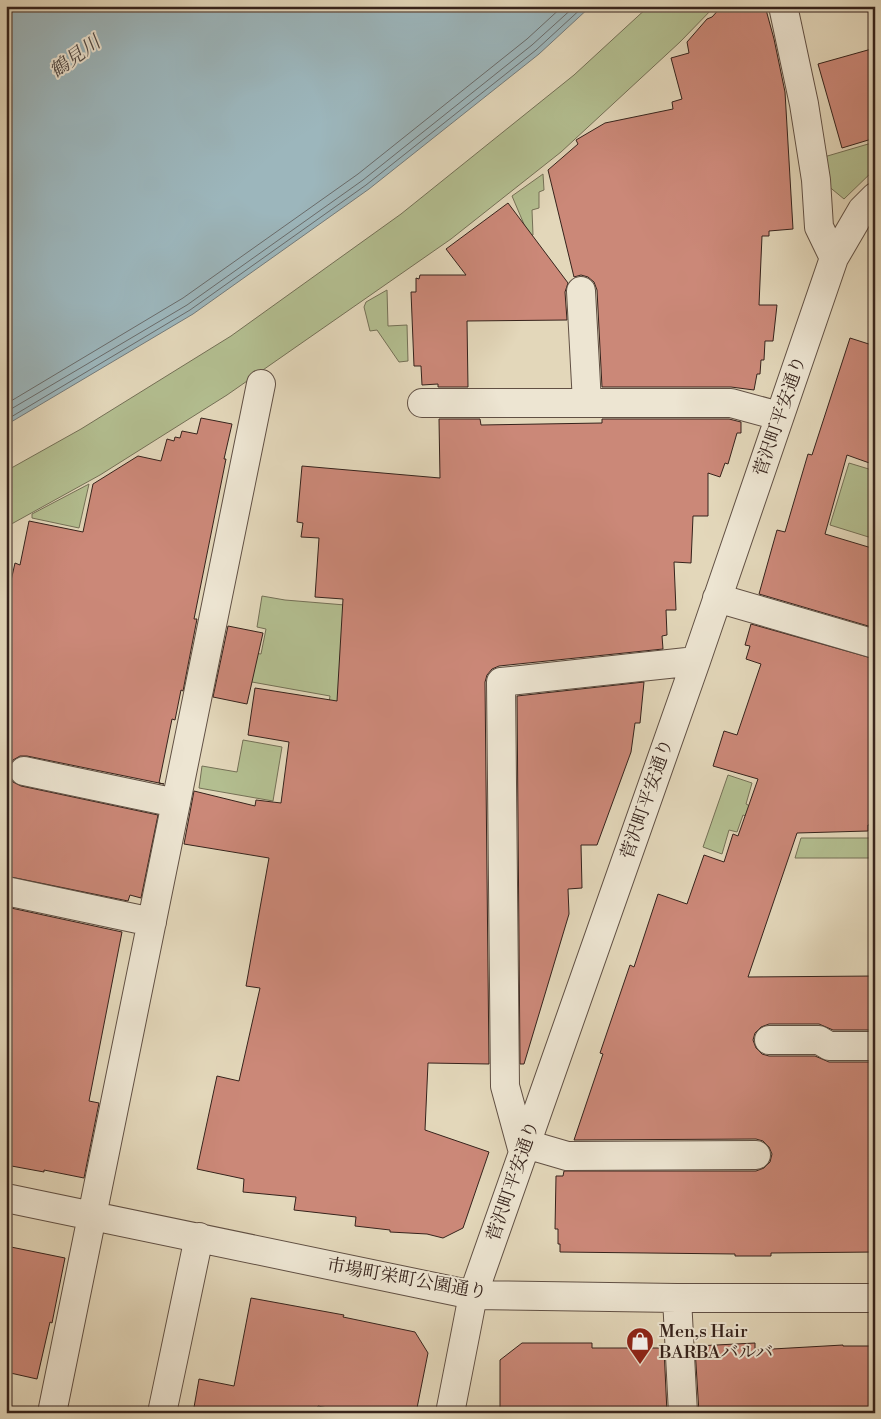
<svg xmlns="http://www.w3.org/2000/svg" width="881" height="1419" font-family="'Libre Bodoni','Noto Serif JP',serif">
	<rect width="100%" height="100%" fill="#e3d7ba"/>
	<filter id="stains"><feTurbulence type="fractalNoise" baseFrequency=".004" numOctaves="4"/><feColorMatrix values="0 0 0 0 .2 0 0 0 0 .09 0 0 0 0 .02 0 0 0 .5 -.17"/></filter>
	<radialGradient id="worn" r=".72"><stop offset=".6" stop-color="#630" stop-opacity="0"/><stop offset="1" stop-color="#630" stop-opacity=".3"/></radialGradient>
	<path fill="#b3be90" stroke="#747056" d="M649,6H715L680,42L561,152L451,239L227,395L100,475L6,527V471L81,429L231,336L401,214L574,75Z
		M875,142V169L844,199L827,185L824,157Z
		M543,174L544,190L539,192V208L532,210L533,235L529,236L512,196Z
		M387,290L388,326L407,325L408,361L399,362L377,330L370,331L364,307L366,302Z
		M849,463L872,470L875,463V539L830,525Z
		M89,484L79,528L32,518V514Z
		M262,596L285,600L405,610L411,706L328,710L330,696L224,677L231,650L261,654L266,629L257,627Z
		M243,740L282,747L273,801L199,788L202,766L237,772Z
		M728,775L752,783L746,804L750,806L746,816L743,815L737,832L729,830L722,854L703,847Z
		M801,838H875V858H795Z"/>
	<path fill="#9cb6bc" stroke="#737b7c" d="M6,6H591L539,54L369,189L193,314L6,425Z"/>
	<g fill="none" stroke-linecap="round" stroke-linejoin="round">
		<path stroke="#696c6c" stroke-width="1" d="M6,404L183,298L358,174L527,39L563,6
			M6,412L187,305L363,180L532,45L575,6
			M6,420L190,310L366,185L536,50L584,6"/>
	</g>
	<path fill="#cb8878" stroke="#36231c" d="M722,6H765L774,39L785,92L793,229L769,231V236H762L759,305H777L773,341H765L764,360H761L760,374H757L754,390L731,387H602L597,290L594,282L588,277L581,275L574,277L548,170L578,144L576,140L605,123L673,109L672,102L682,99L671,58L689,53L687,42L707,19L712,17Z
		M875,48V138L842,148L818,64Z
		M508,203L568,283L565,292L567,320L467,321L468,387H438V384L422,385L421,366H414L411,292H416V278L419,279L420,275H466L446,249Z
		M850,338L875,346V465L847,455L825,534L875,549V628L759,594L777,530L785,532L808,454L812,455Z
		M201,418L232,424L224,459H226L194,619H197L183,691L181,690L175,720L172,719L159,783L164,784L27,756H20L13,760L9,768V776L13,782L21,786L158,815L141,898L130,895L128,901L6,876V603L15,563L20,565L29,521L83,532L93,484L138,456L161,461L167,439L174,441L175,437L180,438L182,431L197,434Z
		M439,419H480L481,425L602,423V419H729L741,422V433H737L728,464L725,463L720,477L708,473V516H693L691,563L674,562L676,610H666L667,635L662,636L663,649L499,666L492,669L487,675L485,682L489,1064L428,1063L425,1130L489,1152L463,1228L443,1238L427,1234L390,1232V1230L355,1226L356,1217L294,1210L296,1197L243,1192L244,1179L197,1169L217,1076L239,1081L260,988L246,986L269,858L184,844L194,791L255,806L256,800L281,803L289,742L248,735L255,688L337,701L343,599L315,597L319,538L301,537L303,523L297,522L302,466L440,478Z
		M751,624L875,659V825H868V831L797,833L748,977L875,976V1030H833L819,1024H769L761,1027L755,1033L753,1040L756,1048L762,1054L769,1056H815L829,1062H875V1252L771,1253V1256H735V1254L560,1252V1244H558V1229H555L556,1176H563L564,1171H756L764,1168L770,1162L772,1154L769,1147L763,1141L756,1139L574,1140L603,1054L600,1053L630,965L634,967L658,894L687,904L704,855L724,862L733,834L738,836L758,779L713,766L724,731L737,735L761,664L746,659L750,646L745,645Z
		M228,626L263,633L247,704L213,697Z
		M644,682L640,723H635L631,752L597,845H581L582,888L568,889L569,914L524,1064H520L517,696Z
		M11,908L122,932L89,1101L99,1103L84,1178L44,1170V1172L6,1165V933Z
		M6,1246L65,1258L52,1323L50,1322L37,1379L6,1372Z
		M251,1298L344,1315L343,1317L415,1332L428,1353L416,1413H352L318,1406L316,1413H193L199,1379L234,1386Z
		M522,1343H592V1348H664L667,1413H500V1360Z
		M755,1343V1350L843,1345V1346H875V1413H699L695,1348L697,1346Z"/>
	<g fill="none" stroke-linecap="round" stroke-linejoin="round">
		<g stroke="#615044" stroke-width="30">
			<path id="minor" d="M783,6L804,104L816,180L819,227L834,258
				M581,291L587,403
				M422,403H731L779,416
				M717,598L875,644
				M24,771L176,803
				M6,891L152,922
				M769,1040H819L829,1046H875
				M526,1144L567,1156L756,1155
				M523,1152L505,1086L501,682L696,661
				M6,1198L473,1295L677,1298H875
				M677,1298L683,1413
				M52,1413L261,384
				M162,1413L199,1237
				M450,1413L473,1295L696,661L834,258L862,210L875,197"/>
		</g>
		<use href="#minor" stroke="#ede5d2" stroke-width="28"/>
	</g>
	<defs>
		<g id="shop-pin" transform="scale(1.4375)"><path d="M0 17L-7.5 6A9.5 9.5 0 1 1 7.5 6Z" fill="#8f2418" stroke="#ede5d2"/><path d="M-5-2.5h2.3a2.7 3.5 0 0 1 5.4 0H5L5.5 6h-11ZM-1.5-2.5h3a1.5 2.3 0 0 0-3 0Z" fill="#fff"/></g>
	</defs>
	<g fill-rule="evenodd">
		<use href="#shop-pin" x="640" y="1341"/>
	</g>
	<g text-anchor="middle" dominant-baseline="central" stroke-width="4" stroke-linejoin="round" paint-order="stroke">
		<g font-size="18" fill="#36231c" stroke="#ede5d2">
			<text transform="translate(780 416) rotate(-71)">菅沢町平安通り</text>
			<text transform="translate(647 799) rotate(-71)">菅沢町平安通り</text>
			<text transform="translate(513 1181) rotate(-71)">菅沢町平安通り</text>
			<text transform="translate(407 1279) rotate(10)">市場町栄町公園通り</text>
		</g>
		<g font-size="18" fill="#36231c" stroke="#ede5d2" text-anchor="start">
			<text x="659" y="1331">Men,s Hair<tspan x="659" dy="21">BARBAバルバ</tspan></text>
		</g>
		<g font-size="19" font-style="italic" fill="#504844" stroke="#ede5d2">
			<text transform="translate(75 57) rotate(-36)">鶴見川</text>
		</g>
	</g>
	<rect width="881" height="1419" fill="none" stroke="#e3d7ba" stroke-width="25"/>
	<rect x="8" y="8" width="866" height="1404" fill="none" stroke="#36231c" stroke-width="2.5"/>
	<rect x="12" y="12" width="856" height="1394" fill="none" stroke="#36231c"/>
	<rect width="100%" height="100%" filter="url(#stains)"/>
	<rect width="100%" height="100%" fill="url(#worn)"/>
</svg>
